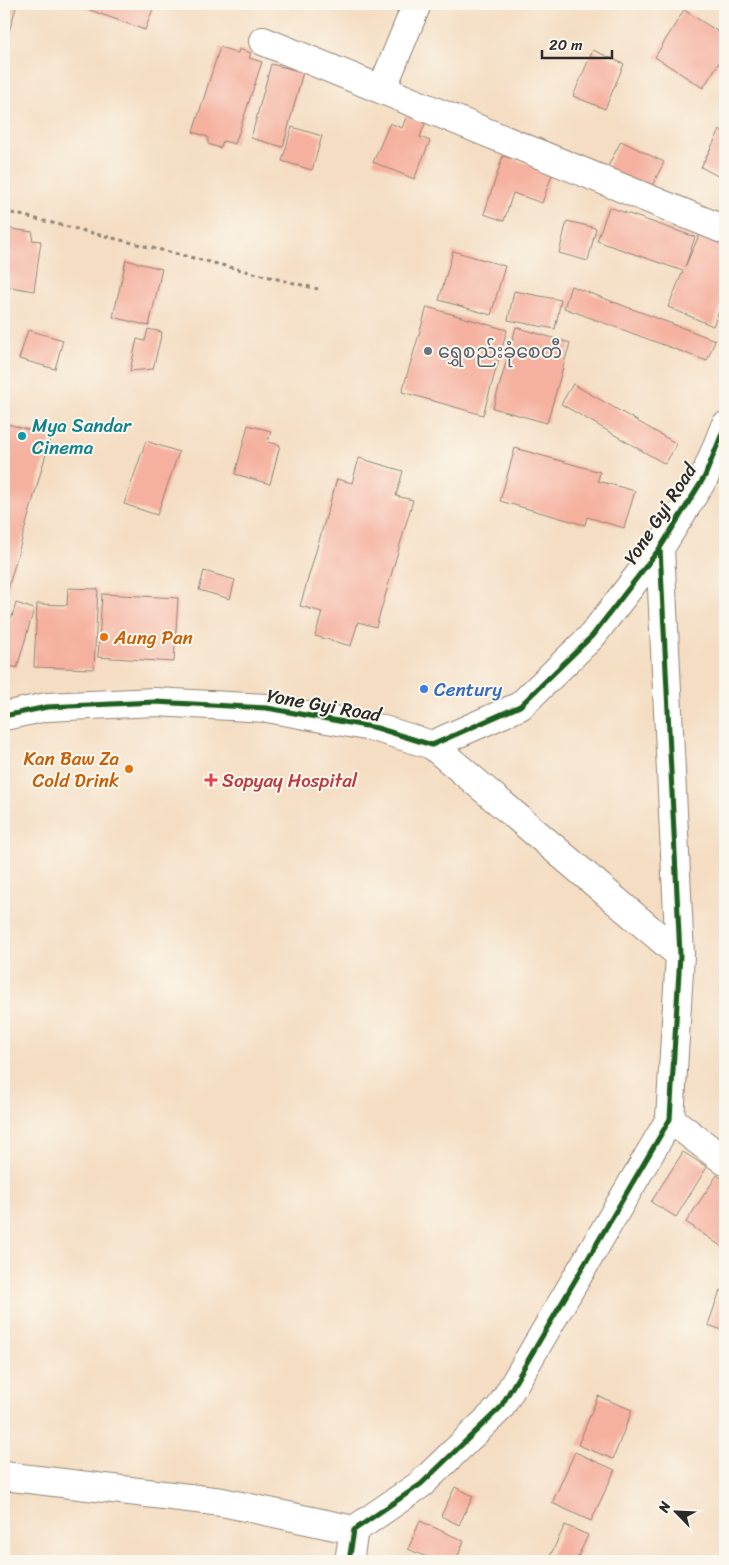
<svg xmlns="http://www.w3.org/2000/svg" width="729" height="1565" font-family="Sriracha,'Noto Sans Myanmar',sans-serif">
	<rect width="100%" height="100%" fill="#fbf7ec"/>
	<filter id="ink" filterUnits="userSpaceOnUse"><feTurbulence type="fractalNoise" baseFrequency=".02" numOctaves="2"/><feDisplacementMap in="SourceGraphic" scale="10" xChannelSelector="R" yChannelSelector="G"/><feConvolveMatrix kernelMatrix="1 2 1 2 8 2 1 2 1" color-interpolation-filters="sRGB"/></filter>
	<filter id="wash" filterUnits="userSpaceOnUse"><feTurbulence type="fractalNoise" baseFrequency=".0096" numOctaves="4" result="noise"/><feDisplacementMap in="SourceGraphic" scale="20" xChannelSelector="R" yChannelSelector="G"/><feGaussianBlur stdDeviation="1.12" result="paint"/><feColorMatrix in="noise" values="0 0 0 0 0 0 0 0 0 0 0 0 0 0 0 0 0 1.4 0 .05"/><feComposite in="paint" operator="in"/></filter>
	<g filter="url(#wash)">
		<rect width="100%" height="100%" fill="#f4ddc2"/>
		<g id="blocks">
			<path fill="#f5b09f" d="M4,4H17L4,49Z
				M80,4H155L145,30L79,6Z
				M372,4H402L399,12Z
				M684,10L725,36V53L703,88L655,57Z
				M220,47L238,53L239,49L251,53L249,58L262,62L235,144L223,141L220,148L208,144V137L193,132Z
				M593,50L624,64L605,109L573,96Z
				M271,64L303,72L283,147L251,138Z
				M408,113L426,121L420,137L430,141L414,179L373,162L390,123L402,128Z
				M292,127L322,136L312,170L282,161Z
				M720,130L725,133V180L701,167Z
				M621,141L664,162L649,192L606,170Z
				M503,156L553,172L542,203L513,193L504,221L484,214Z
				M609,207L695,237L685,267L700,233L725,243V296L713,326L668,307L683,271L597,241Z
				M567,221L596,228L588,261L559,253Z
				M4,228L33,232L32,240L41,241L34,291L4,286Z
				M453,251L505,266L491,315L439,300Z
				M126,260L162,269L149,326L113,317Z
				M571,286L715,340L707,361L564,308Z
				M514,291L561,300L555,329L508,320Z
				M427,307L507,330L483,415L402,392Z
				M516,327L570,343L547,423L493,408Z
				M148,329L162,332L153,369L130,371L137,339L145,341Z
				M28,330L63,340L55,369L19,359Z
				M573,384L677,444L665,464L561,404Z
				M4,423L51,436L4,603Z
				M248,425L271,431L268,442L280,445L270,484L235,474Z
				M146,441L179,452L157,515L124,504Z
				M515,448L600,472L598,481L635,491L624,528L587,517L585,525L500,501Z
				M359,458L403,471L396,496L413,500L376,627L358,622L351,646L315,636L322,612L300,606L337,479L352,483Z
				M204,571L235,580L230,599L199,590Z
				M68,588L98,589L94,669L34,667L37,604L67,605Z
				M102,594L178,598L174,662L98,657Z
				M16,603L34,609L17,668L4,664V621L12,617Z
				M683,1152L707,1167L676,1217L651,1202Z
				M717,1175L725,1181V1249L686,1222Z
				M720,1290L725,1292V1331L708,1325Z
				M598,1396L632,1410L613,1459L578,1445Z
				M575,1452L615,1470L591,1521L552,1503Z
				M455,1487L473,1496L459,1525L441,1516Z
				M420,1521L464,1541L456,1561H436L408,1549Z
				M565,1525L588,1535L576,1561H562L550,1556Z"/>
		</g>
	</g>
	<g filter="url(#ink)">
		<use href="#blocks" fill-opacity="0" stroke="#908476" stroke-width="1"/>
		<g fill="none" stroke-linecap="round" stroke-linejoin="round">
			<g stroke="#908476" stroke-width="30">
				<path id="minor" d="M263,41L725,230
					M382,89L417,4
					M4,716L47,707L155,702L267,708L377,728L432,745L520,706L592,636L660,548L705,476L725,426
					M432,745L680,955
					M670,1119L725,1161
					M4,1476L222,1502L354,1530
					M349,1561L354,1530L421,1484L500,1408L670,1119L680,955L660,548"/>
			</g>
			<path stroke="#908476" stroke-width="3" stroke-dasharray="4 4" stroke-linecap="butt" d="M4,211L318,289"/>
			<use href="#minor" stroke="#fff" stroke-width="28"/>
			<g stroke="#fbf7ec" stroke-width="8">
				<path id="cycleway" d="M4,716L47,707L155,702L267,708L377,728L432,745L520,706L592,636L660,548L705,476L725,426
					M349,1561L354,1530L421,1484L500,1408L670,1119L680,955L660,548"/>
			</g>
			<use href="#cycleway" stroke="#1b5e20" stroke-width="5"/>
		</g>
	</g>
	<circle fill="#6b7280" stroke="#fbf7ec" stroke-width="2" cx="428" cy="351" r="5"/>
	<circle fill="#0f9aa8" stroke="#fbf7ec" stroke-width="2" cx="22" cy="436" r="5"/>
	<g fill="#e8710a" stroke="#fbf7ec" stroke-width="2">
		<circle cx="104" cy="637" r="5"/>
		<circle cx="129" cy="769" r="5"/>
	</g>
	<circle fill="#3f7fe0" stroke="#fbf7ec" stroke-width="2" cx="424" cy="689" r="5"/>
	<path fill="#e0444e" stroke="#fbf7ec" stroke-width="2" d="M208.5 772.5h5v5h5v5h-5v5h-5v-5h-5v-5h5z"/>
	<g text-anchor="middle" dominant-baseline="central" stroke-width="4" stroke-linejoin="round" paint-order="stroke">
		<g font-size="19" fill="#5b616d" stroke="#fbf7ec" text-anchor="start">
			<text x="438" y="351">ရွှေစည်းခုံစေတီ</text>
		</g>
		<g font-size="19" fill="#0d838f" stroke="#fbf7ec" text-anchor="start">
			<text x="32" y="425">Mya Sandar<tspan x="32" dy="22">Cinema</tspan></text>
		</g>
		<g font-size="19" fill="#2b2b2b" stroke="#fbf7ec">
			<text transform="translate(660 514) rotate(-57)">Yone Gyi Road</text>
			<text transform="translate(324 705) rotate(10)">Yone Gyi Road</text>
		</g>
		<g font-size="19" fill="#c56008" stroke="#fbf7ec" text-anchor="start">
			<text x="114" y="637">Aung Pan</text>
			<text x="119" y="758" text-anchor="end">Kan Baw Za<tspan x="119" dy="22">Cold Drink</tspan></text>
		</g>
		<g font-size="19" fill="#366cbe" stroke="#fbf7ec" text-anchor="start">
			<text x="434" y="689">Century</text>
		</g>
		<g font-size="19" fill="#be3a42" stroke="#fbf7ec" text-anchor="start">
			<text x="222" y="780">Sopyay Hospital</text>
		</g>
	</g>
	<rect width="729" height="1565" fill="none" stroke="#fbf7ec" stroke-width="20"/>
	<g transform="translate(676 1512) rotate(294)" stroke="#fbf7ec" stroke-width="4" paint-order="stroke">
	<path d="M0-4L9 19L0 12L-9 19Z" fill="#2b2b2b"/>
	<text y="-8" font-size="14" font-weight="bold" text-anchor="middle" fill="#2b2b2b">N</text>
	</g>
	<path d="M542 50v8h70v-8" fill="none" stroke="#2b2b2b" stroke-width="2.5"/>
	<text x="549" y="50" font-size="15" fill="#2b2b2b" stroke="#fbf7ec" stroke-width="4" paint-order="stroke">20 m</text>
</svg>
